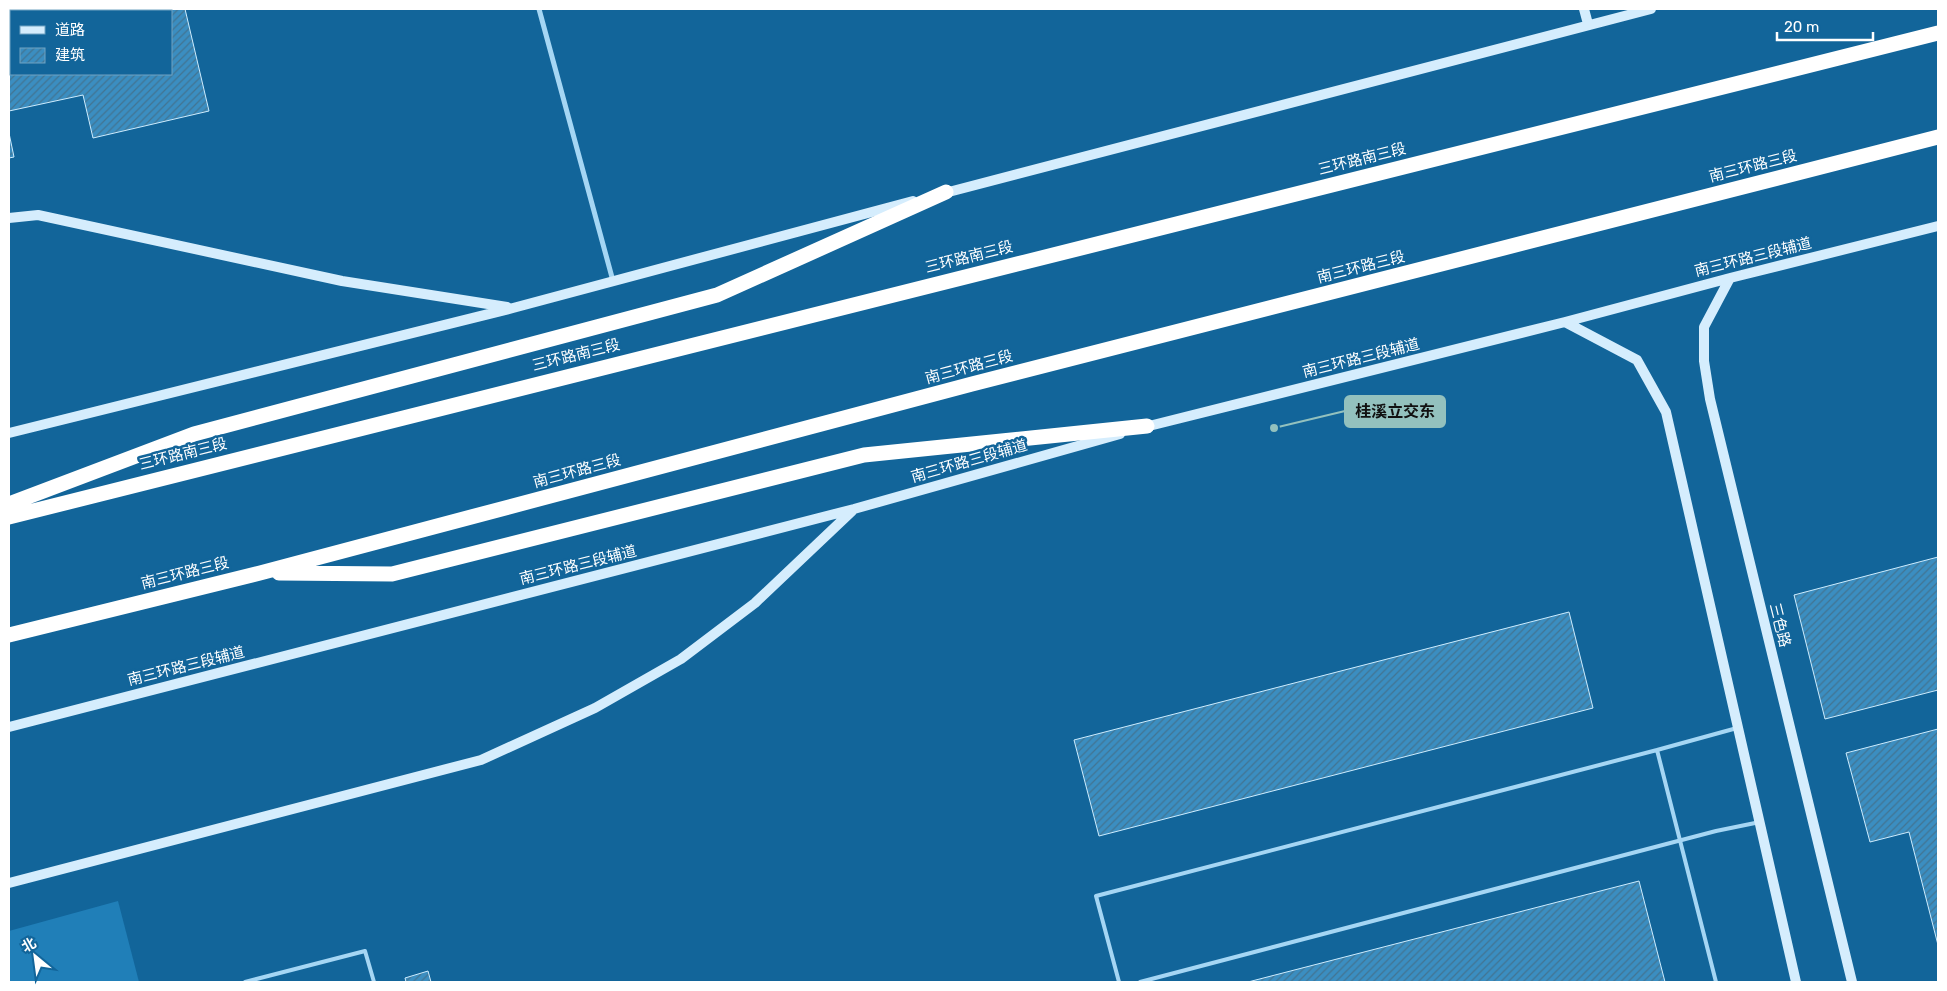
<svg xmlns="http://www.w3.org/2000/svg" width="1947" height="991" font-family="Rubik,'Noto Sans SC',sans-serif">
	<defs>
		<pattern id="building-hatch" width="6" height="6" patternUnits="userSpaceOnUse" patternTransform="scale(1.25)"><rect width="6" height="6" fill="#3b8ec1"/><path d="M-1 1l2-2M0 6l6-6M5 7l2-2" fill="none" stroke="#427492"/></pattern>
	</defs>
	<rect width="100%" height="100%" fill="#12659a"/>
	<path fill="#207fb8" d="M118,901L139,982H9V931Z"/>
	<path fill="url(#building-hatch)" stroke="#cdecfe" d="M68,9H185L209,111L93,138L83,95L9,111V58L11,57V74H171V11H68Z
		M9,133L14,157L9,158Z
		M1938,557V690L1825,719L1794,595Z
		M1569,612L1593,708L1099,836L1074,740Z
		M1938,729V945L1909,832L1870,842L1846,753Z
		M1639,881L1665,982H1248Z
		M428,971L431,982H406L405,978Z"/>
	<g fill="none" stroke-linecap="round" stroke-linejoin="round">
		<path stroke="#a5d6f4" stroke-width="4" d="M245,982L365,951L374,982
			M1119,982L1096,896L1657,750
			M1140,982L1716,831L1760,822
			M1716,982L1657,750L1737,728"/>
		<path stroke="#a5d6f4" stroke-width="5" d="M539,9L613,281"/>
		<path stroke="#d5edfd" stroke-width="10" d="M1584,9L1588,24
			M941,194L1651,9
			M9,218L38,215L342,281L507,307
			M1730,278L1704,327V361L1710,399L1852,982
			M1565,322L1637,360L1666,412L1796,982
			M1141,428L1565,322L1730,278L1938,226
			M9,433L513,308L913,201
			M9,727L854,509L1120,434
			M9,883L481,760L595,708L681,659L755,603L852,511"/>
		<path stroke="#fff" stroke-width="15" d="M9,504L194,434L717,295L946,192
			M9,517L1938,33
			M279,573L392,574L864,455L1147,426
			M9,635L260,573L972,384L1938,137"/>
	</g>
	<g text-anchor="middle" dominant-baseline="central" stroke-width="5" stroke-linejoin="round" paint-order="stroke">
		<g font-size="15" fill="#fff" stroke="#12659a">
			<text transform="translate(1362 159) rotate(-14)">三环路南三段</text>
			<text transform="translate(1753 166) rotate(-14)">南三环路三段</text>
			<text transform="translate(969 257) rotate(-14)">三环路南三段</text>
			<text transform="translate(1753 257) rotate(-14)">南三环路三段辅道</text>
			<text transform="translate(1361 267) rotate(-14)">南三环路三段</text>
			<text transform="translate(576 355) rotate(-14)">三环路南三段</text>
			<text transform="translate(1361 358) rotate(-14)">南三环路三段辅道</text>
			<text transform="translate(969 367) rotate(-15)">南三环路三段</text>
			<text transform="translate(183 454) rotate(-14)">三环路南三段</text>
			<text transform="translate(969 461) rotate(-16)">南三环路三段辅道</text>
			<text transform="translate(577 471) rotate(-15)">南三环路三段</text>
			<text transform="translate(578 565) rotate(-14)">南三环路三段辅道</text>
			<text transform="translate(185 573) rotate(-14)">南三环路三段</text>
			<text transform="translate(1780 625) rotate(76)">三色路</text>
			<text transform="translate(186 666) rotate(-14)">南三环路三段辅道</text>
		</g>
	</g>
	<path fill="none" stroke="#93c1be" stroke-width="2" d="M1274 428L1345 411"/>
	<circle fill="#93c1be" stroke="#12659a" stroke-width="2" cx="1274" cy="428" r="5"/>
	<rect fill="#93c1be" stroke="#93c1be" stroke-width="2" x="1345" y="396" width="100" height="31" rx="5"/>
	<g font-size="16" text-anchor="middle" font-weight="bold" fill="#111">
		<text x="1395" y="417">桂溪立交东</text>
	</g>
	<rect width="1947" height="991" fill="none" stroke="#ffffff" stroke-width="20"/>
	<rect x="10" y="10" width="162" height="65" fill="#12659a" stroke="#71a3c2"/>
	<rect x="20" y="26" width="25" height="8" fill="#d5edfd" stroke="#71a3c2"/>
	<text x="55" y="35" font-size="15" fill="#ffffff">道路</text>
	<rect x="20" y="48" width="25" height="15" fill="url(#building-hatch)" stroke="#71a3c2"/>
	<text x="55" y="60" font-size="15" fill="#ffffff">建筑</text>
	<g transform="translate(35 956) rotate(331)" stroke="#12659a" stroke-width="4" paint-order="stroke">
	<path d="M0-4L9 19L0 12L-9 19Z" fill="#ffffff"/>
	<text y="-8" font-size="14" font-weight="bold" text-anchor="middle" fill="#ffffff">北</text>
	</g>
	<path d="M1777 32v8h96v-8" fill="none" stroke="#ffffff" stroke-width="2.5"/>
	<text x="1784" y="32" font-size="15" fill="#ffffff" stroke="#12659a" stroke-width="4" paint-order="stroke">20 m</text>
</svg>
